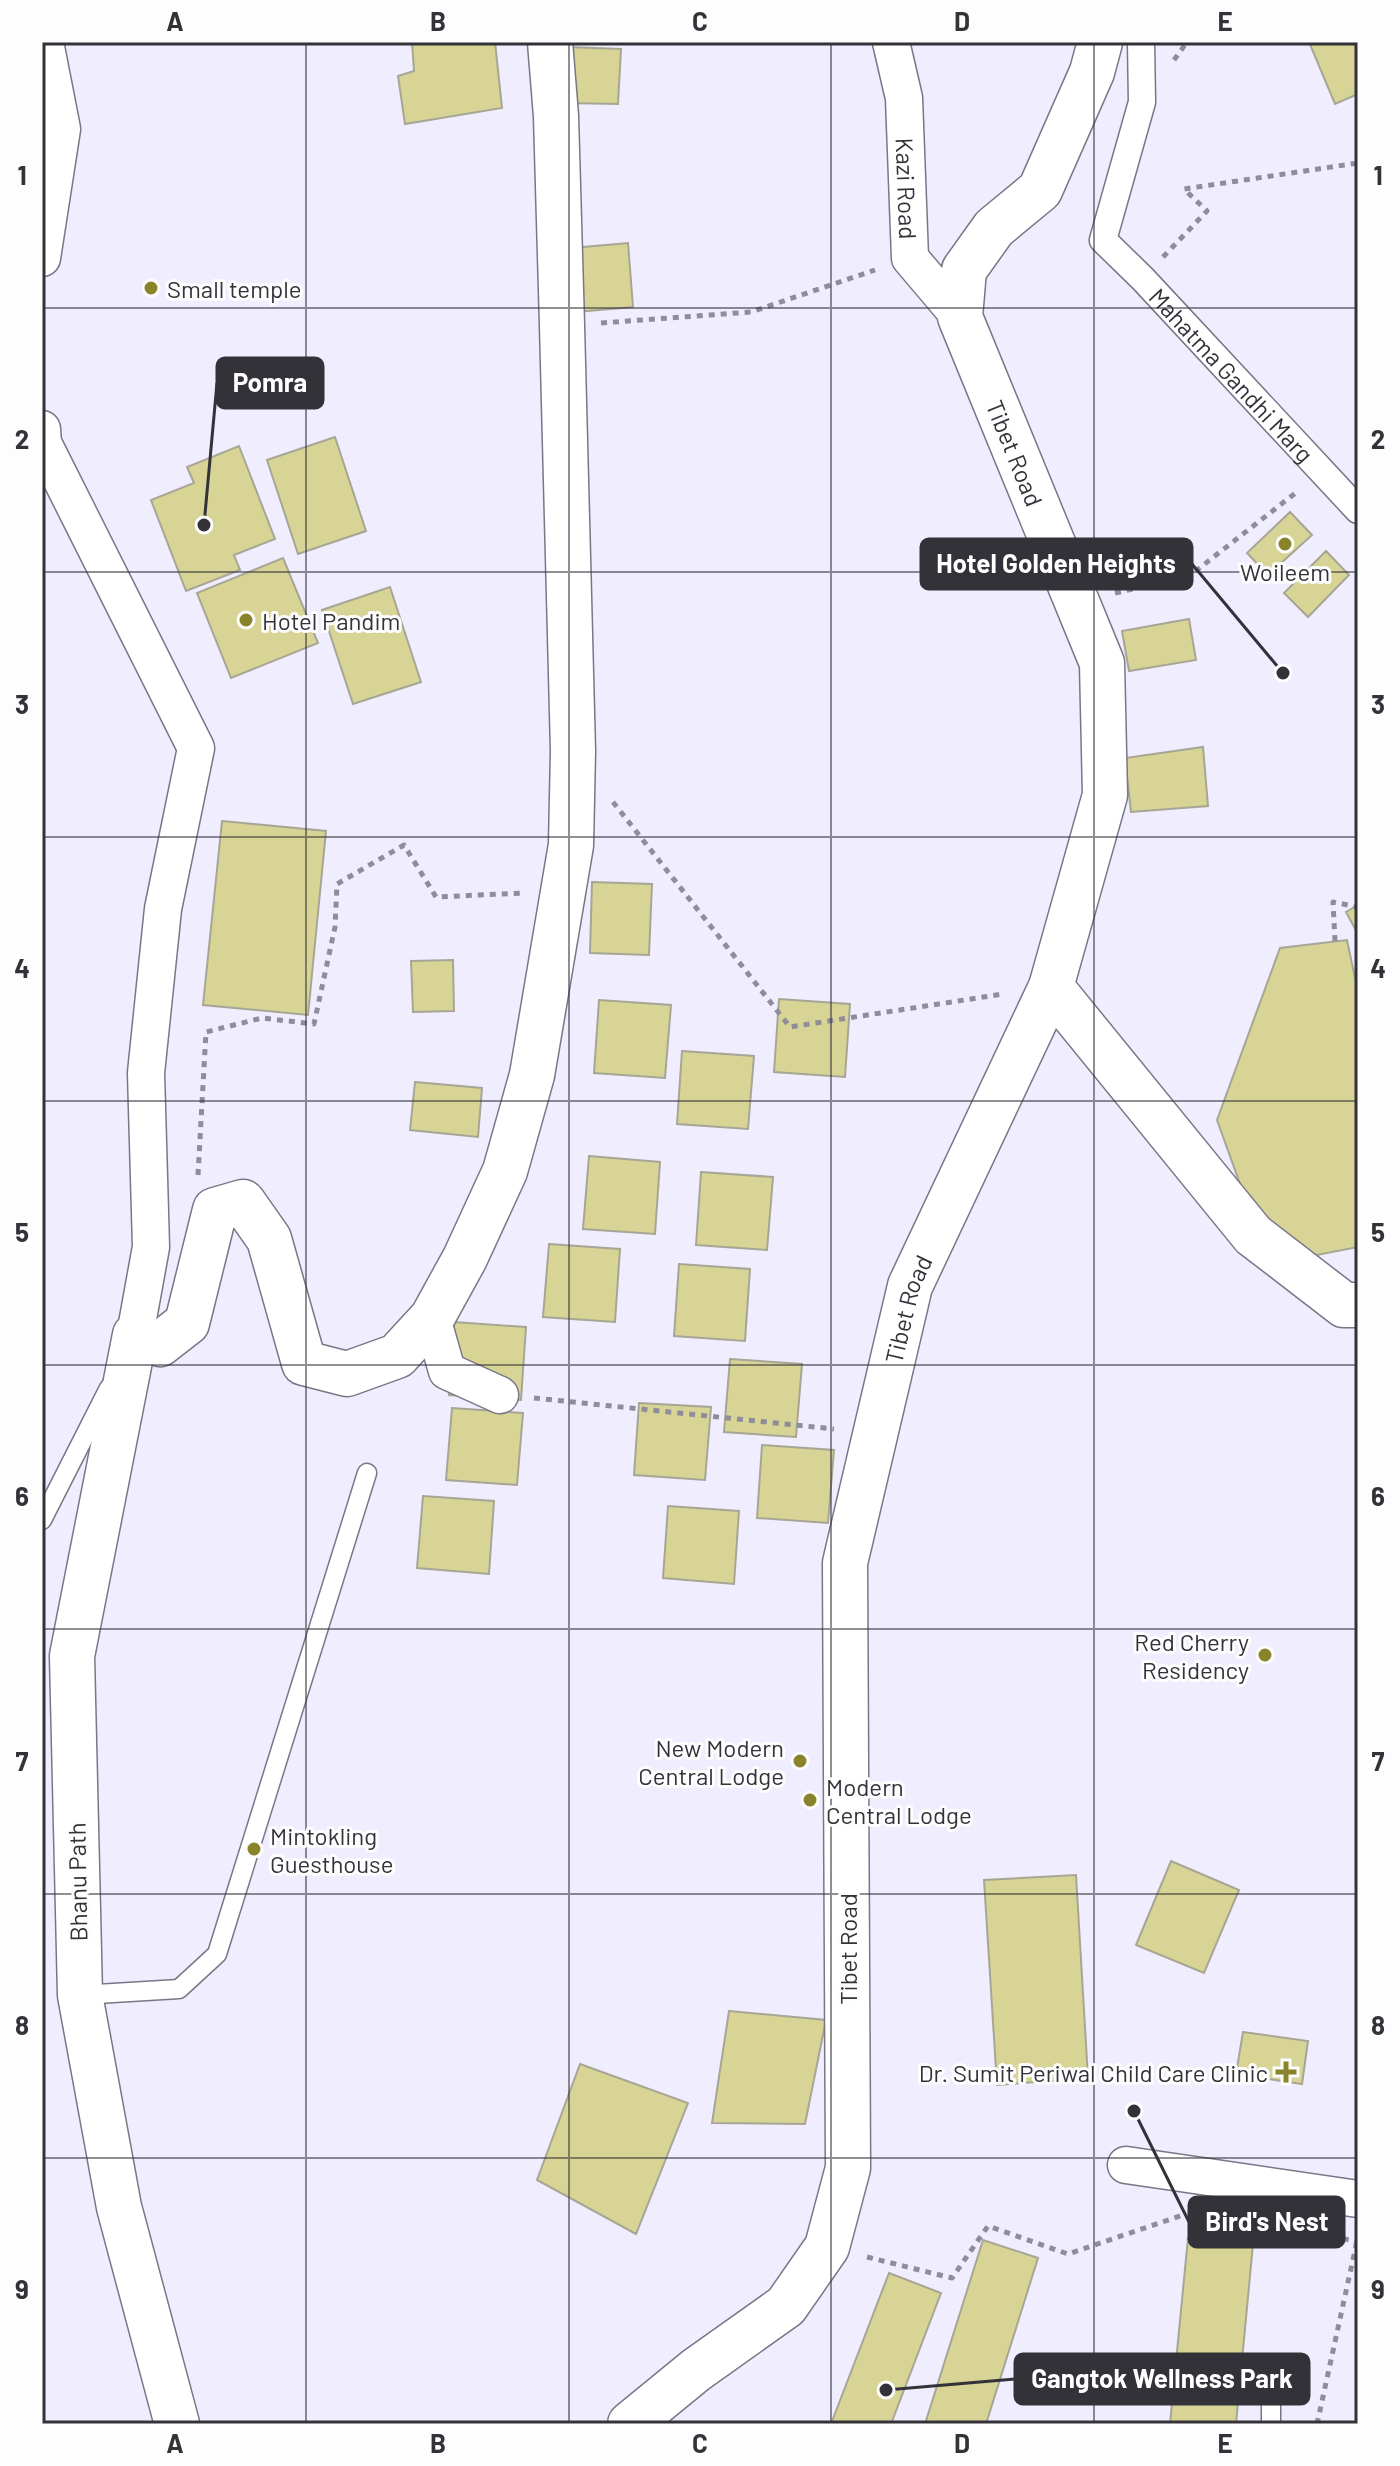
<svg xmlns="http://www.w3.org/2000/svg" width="1400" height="2466" font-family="Barlow,sans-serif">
	<rect width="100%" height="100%" fill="#f0edff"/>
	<path fill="#d7d495" stroke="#a7a695" stroke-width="2" d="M412,42H495L502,108L405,124L398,76L414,71Z
		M1309,42H1358V94L1335,104Z
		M567,47L621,49L618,104L565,103Z
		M628,243L633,307L577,312L572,248Z
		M335,437L366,531L298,554L267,460Z
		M239,446L275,539L234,555L240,570L186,591L151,500L194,483L187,467Z
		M1290,512L1312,535L1268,575L1247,553Z
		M1326,551L1349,575L1308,617L1284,593Z
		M283,558L318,643L231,678L197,593Z
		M390,587L421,682L353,704L322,610Z
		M1189,619L1196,660L1129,671L1122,631Z
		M1203,747L1208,806L1131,812L1125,758Z
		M222,821L326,831L308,1015L203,1005Z
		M592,882L652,884L649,955L590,953Z
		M1358,905V934L1346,912Z
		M1347,940L1358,992V1247L1307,1257L1253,1220L1217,1120L1280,948Z
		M453,960L454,1011L413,1012L411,961Z
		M779,999L850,1004L845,1077L774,1072Z
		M599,1000L671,1005L665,1078L594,1073Z
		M682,1051L754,1056L748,1129L677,1124Z
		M415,1082L482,1088L478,1137L410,1130Z
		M589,1156L660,1162L655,1234L583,1229Z
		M701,1172L773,1177L767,1250L696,1245Z
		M549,1244L620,1249L615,1322L543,1317Z
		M679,1264L750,1269L745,1341L674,1336Z
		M454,1322L526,1327L521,1400L449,1395Z
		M730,1359L802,1364L796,1437L724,1432Z
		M639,1403L711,1407L705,1480L634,1475Z
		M452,1408L523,1413L517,1485L446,1480Z
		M762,1445L834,1450L828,1523L757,1518Z
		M423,1496L494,1501L489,1574L417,1568Z
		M668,1506L739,1511L734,1584L663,1578Z
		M1171,1861L1239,1890L1204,1973L1136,1945Z
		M1076,1875L1088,2078L997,2085L984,1880Z
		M729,2011L826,2020L805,2124L712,2123Z
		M1243,2032L1308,2041L1302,2084L1236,2074Z
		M580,2064L688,2103L636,2234L537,2180Z
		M1188,2238L1253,2244L1236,2424H1170Z
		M983,2240L1038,2258L986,2424H925Z
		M889,2273L941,2293L891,2424H831Z"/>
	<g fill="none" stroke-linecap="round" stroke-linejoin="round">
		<g stroke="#797686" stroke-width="21">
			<path id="service" d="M42,1520L109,1388
				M80,1995L179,1989L217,1954L367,1473
				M1271,2424V2383"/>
		</g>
		<g stroke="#797686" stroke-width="29">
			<g id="pedestrian">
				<path id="s1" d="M1141,42L1142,102L1103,240L1143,279L1358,510"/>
			</g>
		</g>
		<g stroke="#797686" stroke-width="39">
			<g id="minor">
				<path id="s2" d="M891,42L904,98L910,258L960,317"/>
				<path d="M42,258L62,129L45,42"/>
				<path d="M42,429L43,443L196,748L163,909L146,1073L151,1247L135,1335"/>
				<path d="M432,1318L447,1371L500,1395"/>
				<path d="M1126,2165L1358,2199"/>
			</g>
		</g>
		<g stroke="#797686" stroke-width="47">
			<g id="tertiary">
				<path d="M1051,987L1253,1235L1344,1305H1358"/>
				<path d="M177,2424L119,2207L80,1995L72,1656L135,1335L160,1344L187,1323L215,1210L243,1202L269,1239L304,1363L347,1374L397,1356L432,1318L465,1258L505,1171L532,1075L571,845L573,751L562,325L556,116L550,42"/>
				<path id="s3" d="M630,2424L696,2370L786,2306L827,2247L848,2168L845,1563L910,1286L1051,987L1105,795L1102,663L960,317L964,270L994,228L1040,190L1092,72L1100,42"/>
			</g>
		</g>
		<path stroke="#8f8d9a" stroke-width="5" stroke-dasharray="6 6" stroke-linecap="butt" d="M1174,60L1187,42
			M1163,257L1207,211L1184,189L1358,163
			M601,323L751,312L875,270
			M1115,593L1188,577L1298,491
			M613,802L790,1027L1003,994
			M1335,941L1333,902L1358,907
			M198,1175L206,1032L262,1018L314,1024L335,927L337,884L404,845L436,897L523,893
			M534,1398L834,1429
			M1319,2235L1357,2241
			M867,2257L952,2278L988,2226L1068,2254L1186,2214
			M1317,2424L1357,2241"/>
		<use href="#service" stroke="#fff" stroke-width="18"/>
		<use href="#pedestrian" stroke="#fff" stroke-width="26"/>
		<use href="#minor" stroke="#fff" stroke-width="36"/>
		<use href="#tertiary" stroke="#fff" stroke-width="44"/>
	</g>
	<path fill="none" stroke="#333239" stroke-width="2" stroke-opacity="0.55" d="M306,42V2424M569,42V2424M831,42V2424M1094,42V2424M42,308H1358M42,572H1358M42,837H1358M42,1101H1358M42,1365H1358M42,1629H1358M42,1894H1358M42,2158H1358"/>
	<g fill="#89832b" stroke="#fdfdfd" stroke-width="3">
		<circle cx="151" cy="288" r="8"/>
		<circle cx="1285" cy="544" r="8"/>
		<circle cx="246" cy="620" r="8"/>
		<circle cx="1265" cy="1655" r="8"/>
		<circle cx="800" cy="1761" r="8"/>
		<circle cx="810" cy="1800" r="8"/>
		<circle cx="254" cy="1849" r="8"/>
		<path d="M1282 2060h8v8h8v8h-8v8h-8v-8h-8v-8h8z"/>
	</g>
	<g text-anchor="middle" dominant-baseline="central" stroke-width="6" stroke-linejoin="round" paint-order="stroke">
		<g font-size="24" fill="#333239" stroke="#fdfdfd">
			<text stroke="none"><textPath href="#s2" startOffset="148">Kazi Road</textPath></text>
			<text stroke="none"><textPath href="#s1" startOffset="390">Mahatma Gandhi Marg</textPath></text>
			<text transform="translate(1015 453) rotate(68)">Tibet Road</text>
			<text stroke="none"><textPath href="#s3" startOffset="1216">Tibet Road</textPath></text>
			<text transform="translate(77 1882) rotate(-91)">Bhanu Path</text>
			<text transform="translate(847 1949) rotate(-90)">Tibet Road</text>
		</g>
		<g font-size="24" fill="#333239" stroke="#fdfdfd" text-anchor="start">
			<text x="167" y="288">Small temple</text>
			<text x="1285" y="571" text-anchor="middle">Woileem</text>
			<text x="262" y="620">Hotel Pandim</text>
			<text x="1249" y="1641" text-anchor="end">Red Cherry<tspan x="1249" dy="28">Residency</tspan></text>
			<text x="784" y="1747" text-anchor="end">New Modern<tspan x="784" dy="28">Central Lodge</tspan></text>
			<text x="826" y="1786">Modern<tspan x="826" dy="28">Central Lodge</tspan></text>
			<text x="270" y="1835">Mintokling<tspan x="270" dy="28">Guesthouse</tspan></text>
			<text x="1268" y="2072" text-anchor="end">Dr. Sumit Periwal Child Care Clinic</text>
		</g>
	</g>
	<path fill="none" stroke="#333239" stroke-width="3" d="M204 525L217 383M1283 673L1192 564M1134 2111L1189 2222M886 2390L1015 2379"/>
	<g fill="#333239" stroke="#fdfdfd" stroke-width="3">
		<circle cx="204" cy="525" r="8"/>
		<circle cx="1283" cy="673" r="8"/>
		<circle cx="1134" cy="2111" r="8"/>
		<circle cx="886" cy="2390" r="8"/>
	</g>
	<g fill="#333239" stroke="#333239" stroke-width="3">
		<rect x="217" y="358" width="106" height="50" rx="8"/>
		<rect x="921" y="539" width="271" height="50" rx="8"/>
		<rect x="1189" y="2197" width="155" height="50" rx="8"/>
		<rect x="1015" y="2354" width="294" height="50" rx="8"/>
	</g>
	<g font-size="26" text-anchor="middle" font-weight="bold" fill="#fff">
		<text x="270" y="392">Pomra</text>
		<text x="1056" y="573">Hotel Golden Heights</text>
		<text x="1267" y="2231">Bird's Nest</text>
		<text x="1162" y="2388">Gangtok Wellness Park</text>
	</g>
	<rect width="1400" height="2466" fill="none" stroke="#fdfdfd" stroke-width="88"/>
	<rect x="44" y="44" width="1312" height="2378" fill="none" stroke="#333239" stroke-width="3"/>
	<g font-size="26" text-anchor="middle" font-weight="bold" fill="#333239">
		<text x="175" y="31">A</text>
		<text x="438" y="31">B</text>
		<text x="700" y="31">C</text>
		<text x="962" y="31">D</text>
		<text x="1225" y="31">E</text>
		<text x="22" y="185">1</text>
		<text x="1378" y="185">1</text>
		<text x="22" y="449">2</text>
		<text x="1378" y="449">2</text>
		<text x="22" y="714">3</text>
		<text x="1378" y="714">3</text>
		<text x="22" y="978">4</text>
		<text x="1378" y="978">4</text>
		<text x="22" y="1242">5</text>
		<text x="1378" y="1242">5</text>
		<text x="22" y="1506">6</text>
		<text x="1378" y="1506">6</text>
		<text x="22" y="1771">7</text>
		<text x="1378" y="1771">7</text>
		<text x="22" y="2035">8</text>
		<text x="1378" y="2035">8</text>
		<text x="22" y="2299">9</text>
		<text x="1378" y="2299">9</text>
		<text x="175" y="2453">A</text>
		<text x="438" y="2453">B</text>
		<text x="700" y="2453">C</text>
		<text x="962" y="2453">D</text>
		<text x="1225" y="2453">E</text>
	</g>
</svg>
